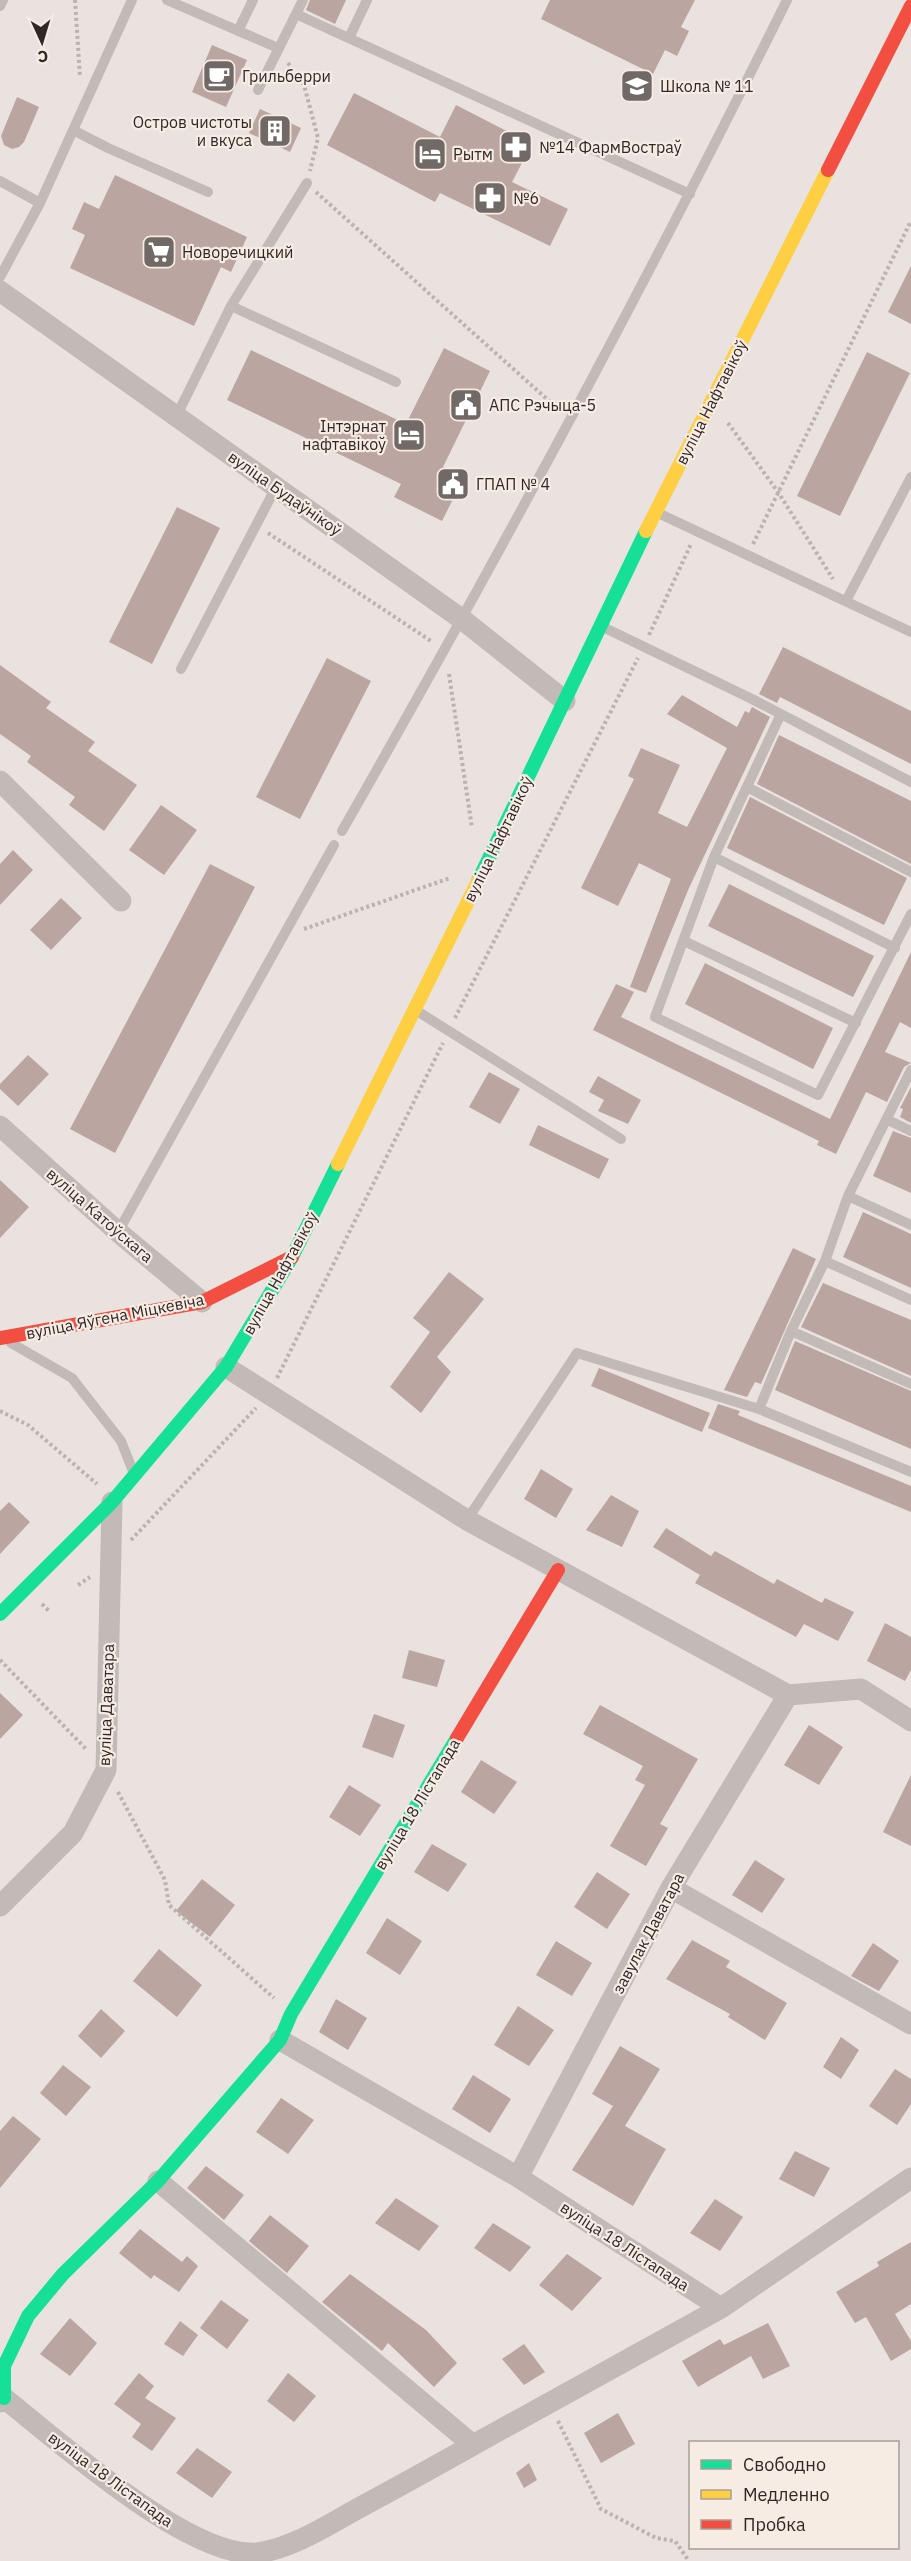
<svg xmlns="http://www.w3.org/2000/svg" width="911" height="2561" font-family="'IBM Plex Sans',sans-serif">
	<rect width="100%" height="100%" fill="#e9e2de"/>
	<path fill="#bba5a1" d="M310,0H346L335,24L306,10Z
		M550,0H695L681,27L689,31L677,56L665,50L653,74L541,19Z
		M212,45L247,60L226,107L192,92Z
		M354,93L440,137L456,105L532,144L512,182L568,209L550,246L440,193L435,202L327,145Z
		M17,97L39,107L24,142L19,147L12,149L4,145L1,136Z
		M260,109L301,128L290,152L249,133Z
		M115,175L247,237L231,272L221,267L194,326L70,268L85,235L72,229L84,202L99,209Z
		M911,266V324L888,312Z
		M444,348L490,371L443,467L464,477L442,521L394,497L401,484L227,400L251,350L406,424Z
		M867,352L910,373L840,516L797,496Z
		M177,507L220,528L152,664L109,642Z
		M783,647L911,711V764L780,697L777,703L759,694Z
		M327,658L371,681L300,819L256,797Z
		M0,665L51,702L46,708L95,742L88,751L137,785L104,831L69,805L75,797L27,762L31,756L0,734Z
		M682,695L737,727L745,711L749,713L752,707L770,717L689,888L646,993L630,987L671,879L639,863L618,906L581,888L634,779L628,776L641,748L680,765L658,813L687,827L727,748L667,714Z
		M779,735L911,801V864L757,784Z
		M750,797L907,878L884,925L727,848Z
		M161,805L197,830L164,875L129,850Z
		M13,850L33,870L0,905V864Z
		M210,864L255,887L115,1153L70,1129Z
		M729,884L874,956L853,997L708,926Z
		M61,898L82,918L51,950L30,930Z
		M911,952V1028L900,1022L885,1052L911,1063L904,1067L887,1102L866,1092L836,1154L817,1145L819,1141L593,1030L616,984L634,992L621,1017L830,1119Z
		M705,963L833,1028L813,1069L685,1004Z
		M28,1055L49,1074L18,1106L0,1089V1084Z
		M489,1072L520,1089L500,1124L469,1107Z
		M598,1076L641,1100L628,1124L598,1111L604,1100L589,1092Z
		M911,1087V1123L900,1117L903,1109L900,1108Z
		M538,1125L609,1159L599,1179L529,1145Z
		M893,1131L911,1138V1193L873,1176Z
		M0,1180L29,1207L0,1238Z
		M863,1212L911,1234V1288L843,1257Z
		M793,1248L816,1259L761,1384L755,1382L747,1397L724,1390Z
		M449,1272L484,1299L437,1357L451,1372L421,1413L390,1387L430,1332L413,1318Z
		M823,1283L911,1320V1376L801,1327Z
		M795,1341L911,1391V1449L775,1390Z
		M599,1368L710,1413L702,1432L591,1386Z
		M718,1404L740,1411L738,1415L911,1486V1512L708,1428Z
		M541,1469L573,1489L556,1518L524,1499Z
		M611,1495L639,1511L622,1547L586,1530Z
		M9,1502L30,1522L0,1554V1511Z
		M666,1528L711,1556L715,1551L774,1584L777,1579L822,1603L825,1598L854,1612L838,1641L804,1624L796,1637L695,1583L700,1575L653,1547Z
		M885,1623L911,1637V1670L905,1681L867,1661Z
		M409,1650L445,1660L437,1687L402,1678Z
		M0,1693L23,1715L0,1739Z
		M600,1705L698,1759L660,1824L668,1828L646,1866L610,1846L645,1785L635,1780L643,1766L583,1734Z
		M374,1714L405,1725L393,1758L362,1747Z
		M809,1725L843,1747L819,1785L784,1765Z
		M481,1760L517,1782L494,1814L461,1792Z
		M911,1775V1846L883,1832Z
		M349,1785L381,1805L360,1836L329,1817Z
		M432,1844L467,1864L448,1892L414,1872Z
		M755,1860L785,1879L762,1913L732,1895Z
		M597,1872L630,1894L607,1929L574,1907Z
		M202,1879L235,1905L210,1937L176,1911Z
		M387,1918L422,1941L400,1975L366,1953Z
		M692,1940L730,1961L726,1967L787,2003L765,2040L728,2017L730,2014L666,1979Z
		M556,1941L592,1963L572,1996L536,1975Z
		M873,1943L899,1961L879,1991L851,1976Z
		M159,1949L202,1985L177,2017L133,1981Z
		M336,1999L367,2018L348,2050L319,2032Z
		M518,2006L554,2030L529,2066L494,2045Z
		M101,2009L125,2031L101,2058L78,2036Z
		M841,2037L859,2050L841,2079L823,2067Z
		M620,2046L660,2069L625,2126L666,2149L633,2206L572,2170L613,2106L592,2094Z
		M63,2065L91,2087L66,2116L40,2093Z
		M895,2069L911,2079V2104L897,2125L869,2106Z
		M473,2075L511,2099L490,2133L452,2109Z
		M281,2098L314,2120L288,2154L256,2132Z
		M13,2116L41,2139L0,2188V2131Z
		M795,2151L830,2168L814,2197L779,2179Z
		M206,2166L244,2195L224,2220L187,2188Z
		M396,2198L439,2226L419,2251L375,2223Z
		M715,2199L743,2217L720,2251L690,2233Z
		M270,2215L309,2246L287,2273L249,2241Z
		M493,2223L531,2247L510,2272L474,2248Z
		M140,2229L182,2262L187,2256L198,2266L179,2292L154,2275L151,2279L119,2253Z
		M911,2242V2304L895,2314L911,2341V2349L891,2361L866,2317L855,2323L836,2292L879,2266L877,2262Z
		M567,2254L602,2278L572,2311L539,2285Z
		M350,2274L426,2330L457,2363L434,2387L388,2343L382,2351L322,2302Z
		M221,2300L249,2320L227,2349L200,2328Z
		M70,2318L97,2343L70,2376L40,2354Z
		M180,2321L198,2335L183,2356L164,2344Z
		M768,2323L790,2366L763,2379L751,2356L698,2387L682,2361L720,2339L724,2345Z
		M524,2344L545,2372L524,2385L502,2359Z
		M139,2373L154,2386L145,2398L176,2418L152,2451L132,2437L141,2424L114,2404Z
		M288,2373L316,2396L294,2422L267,2401Z
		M618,2413L635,2444L601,2463L584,2433Z
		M197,2448L232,2472L212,2498L176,2473Z
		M529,2463L537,2480L524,2488L516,2473Z"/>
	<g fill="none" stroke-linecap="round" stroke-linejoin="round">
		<path stroke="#bab3b0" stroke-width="4" stroke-dasharray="3 3" stroke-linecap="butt" d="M75,0L80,77
			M288,63L304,85L318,138L310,171
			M316,192L558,409
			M728,423L778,492L833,579
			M268,533L431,641
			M753,544L911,221
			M649,635L691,544
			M449,674L472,828
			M304,929L450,878
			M455,1018L638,658
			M277,1378L443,1043
			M0,1411L28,1425L97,1484
			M131,1540L256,1408
			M78,1585L90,1577
			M42,1604L49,1611
			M0,1660L87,1750
			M118,1792L165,1880L169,1905L274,1998
			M558,2421L601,2509L656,2538L675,2541L689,2561"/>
		<path stroke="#c1bab7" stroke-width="10" d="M167,0L278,48
			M0,6L3,0
			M296,14L690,194
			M238,31L253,0
			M349,38L367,0
			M258,90L303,0
			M73,130L108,148L208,192
			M0,181L40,203L0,277
			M40,203L132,0
			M231,306L396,382
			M177,415L231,306L307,183
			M658,513L911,632
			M846,601L911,477
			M603,627L752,699L911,782
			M181,669L276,487
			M780,716L714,857L655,1017L818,1095L911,914
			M747,787L911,872
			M342,831C498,558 647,282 787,0
			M714,857L895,948
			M684,941L856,1023
			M417,1011L621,1139
			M911,1070L848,1196L825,1261L791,1331L759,1409L911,1472
			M888,1120L911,1131
			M848,1196L911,1225
			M118,1232L334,845
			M825,1261L911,1300
			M791,1331L911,1384
			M11,1343L72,1378L121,1441L133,1471
			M467,1520L577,1353L759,1409"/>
		<path stroke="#c1bab7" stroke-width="21" d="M0,291L463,620L565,701
			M0,781L121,901
			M0,1126L118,1232L202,1302
			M226,1367L467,1520L788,1695L861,1689L911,1721
			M671,1888L911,2024
			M0,1906L73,1833L106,1770L112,1502
			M280,2040L518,2177L721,2308L911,2178
			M518,2177L671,1888L788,1695
			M158,2181L473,2445L721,2308
			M0,2402L4,2398C57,2440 190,2559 257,2553C291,2549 328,2525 357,2509C396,2488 434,2467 473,2445"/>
		<path stroke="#16e098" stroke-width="14" d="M478,881L646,531
			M0,1614L112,1502L226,1367L292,1257L338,1164
			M4,2398V2366L28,2316L63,2274L158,2181L280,2040L291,2014L457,1738"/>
		<path stroke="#ffcf43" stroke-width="14" d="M646,531L828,170
			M338,1164L478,881"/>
		<path stroke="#f24e42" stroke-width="14" d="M828,170L911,6
			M0,1338L202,1302L292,1257
			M457,1738L558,1570"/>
	</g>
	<defs>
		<g id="cafe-square" transform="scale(1.725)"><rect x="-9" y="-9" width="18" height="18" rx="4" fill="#716966" stroke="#f6ece4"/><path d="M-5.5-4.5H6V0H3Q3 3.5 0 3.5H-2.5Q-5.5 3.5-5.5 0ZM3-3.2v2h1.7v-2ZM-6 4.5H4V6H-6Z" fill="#fff"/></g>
		<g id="school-square" transform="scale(1.725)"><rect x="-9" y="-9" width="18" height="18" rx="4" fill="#716966" stroke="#f6ece4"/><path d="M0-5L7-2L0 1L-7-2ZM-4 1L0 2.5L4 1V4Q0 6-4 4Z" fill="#fff"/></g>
		<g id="building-square" transform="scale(1.725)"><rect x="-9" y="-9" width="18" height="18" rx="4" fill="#716966" stroke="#f6ece4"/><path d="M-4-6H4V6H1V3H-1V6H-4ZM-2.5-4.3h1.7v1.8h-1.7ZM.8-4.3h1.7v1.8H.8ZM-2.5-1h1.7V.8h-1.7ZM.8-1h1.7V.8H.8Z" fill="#fff"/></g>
		<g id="pharmacy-square" transform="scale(1.725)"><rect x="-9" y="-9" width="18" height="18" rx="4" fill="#716966" stroke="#f6ece4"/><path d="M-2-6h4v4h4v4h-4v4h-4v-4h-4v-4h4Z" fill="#fff"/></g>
		<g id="hotel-square" transform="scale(1.725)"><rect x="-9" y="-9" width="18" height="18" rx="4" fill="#716966" stroke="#f6ece4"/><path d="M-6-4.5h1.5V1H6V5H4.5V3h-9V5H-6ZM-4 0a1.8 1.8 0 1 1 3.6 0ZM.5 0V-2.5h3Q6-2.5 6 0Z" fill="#fff"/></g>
		<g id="supermarket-square" transform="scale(1.725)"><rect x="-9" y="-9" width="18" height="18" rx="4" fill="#716966" stroke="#f6ece4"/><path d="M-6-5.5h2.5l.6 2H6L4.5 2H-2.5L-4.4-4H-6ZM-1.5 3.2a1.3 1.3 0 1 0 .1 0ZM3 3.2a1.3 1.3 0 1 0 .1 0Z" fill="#fff"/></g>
		<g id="civic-square" transform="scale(1.725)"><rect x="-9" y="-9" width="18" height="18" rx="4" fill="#716966" stroke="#f6ece4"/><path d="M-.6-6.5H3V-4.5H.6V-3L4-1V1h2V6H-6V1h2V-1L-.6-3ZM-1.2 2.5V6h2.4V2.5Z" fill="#fff"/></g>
	</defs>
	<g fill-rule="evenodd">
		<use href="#cafe-square" x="219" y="76"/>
		<use href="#school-square" x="637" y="86"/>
		<use href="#building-square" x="275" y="131"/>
		<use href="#pharmacy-square" x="516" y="147"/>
		<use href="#hotel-square" x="430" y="154"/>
		<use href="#pharmacy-square" x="490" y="198"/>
		<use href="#supermarket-square" x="159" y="252"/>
		<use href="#civic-square" x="466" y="405"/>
		<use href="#hotel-square" x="409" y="435"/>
		<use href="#civic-square" x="453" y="484"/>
	</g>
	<g text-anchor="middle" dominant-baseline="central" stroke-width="4.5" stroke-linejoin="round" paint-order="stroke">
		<g font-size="16" fill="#312826" stroke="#f6ece4" text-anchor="start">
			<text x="242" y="76">Грильберри</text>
			<text x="660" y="86">Школа № 11</text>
			<text x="252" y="122" text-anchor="end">Остров чистоты<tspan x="252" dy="18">и вкуса</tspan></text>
			<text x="539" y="147">№14 ФармВостраў</text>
			<text x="453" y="154">Рытм</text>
			<text x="513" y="198">№6</text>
			<text x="182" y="252">Новоречицкий</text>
			<text x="489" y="405">АПС Рэчыца-5</text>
			<text x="386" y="426" text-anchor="end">Інтэрнат<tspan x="386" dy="18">нафтавікоў</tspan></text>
			<text x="476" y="484">ГПАП № 4</text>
		</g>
		<g font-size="16" fill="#312826" stroke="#f6ece4">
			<text transform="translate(711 402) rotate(-63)">вуліца Нафтавікоў</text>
			<text transform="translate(285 493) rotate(35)">вуліца Будаўнікоў</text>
			<text transform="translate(498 839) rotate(-64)">вуліца Нафтавікоў</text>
			<text transform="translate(100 1215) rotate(41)">вуліца Катоўскага</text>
			<text transform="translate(280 1273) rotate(-61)">вуліца Нафтавікоў</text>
			<text transform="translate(115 1316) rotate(-11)">вуліца Яўгена Міцкевіча</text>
			<text transform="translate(106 1705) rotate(-88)">вуліца Даватара</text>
			<text transform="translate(417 1804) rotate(-59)">вуліца 18 Лістапада</text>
			<text transform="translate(648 1933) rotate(-62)">завулак Даватара</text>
			<text transform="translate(625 2246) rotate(33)">вуліца 18 Лістапада</text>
			<text transform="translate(111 2479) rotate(36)">вуліца 18 Лістапада</text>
		</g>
	</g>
	<rect x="689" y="2441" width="210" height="108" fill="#f6ece4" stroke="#a79e98" stroke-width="1.5"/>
	<rect x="701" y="2460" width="30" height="9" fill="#16e098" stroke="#a79e98" stroke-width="1.5"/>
	<text x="743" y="2471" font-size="18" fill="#312826">Свободно</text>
	<rect x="701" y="2490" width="30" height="9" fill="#ffcf43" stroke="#a79e98" stroke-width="1.5"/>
	<text x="743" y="2501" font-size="18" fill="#312826">Медленно</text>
	<rect x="701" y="2520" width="30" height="9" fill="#f24e42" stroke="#a79e98" stroke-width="1.5"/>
	<text x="743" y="2531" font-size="18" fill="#312826">Пробка</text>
	<g transform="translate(42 42) rotate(176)" stroke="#f6ece4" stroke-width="4.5" paint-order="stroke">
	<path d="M0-4.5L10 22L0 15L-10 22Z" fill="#312826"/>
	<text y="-9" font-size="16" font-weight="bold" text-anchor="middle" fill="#312826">С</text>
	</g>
</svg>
